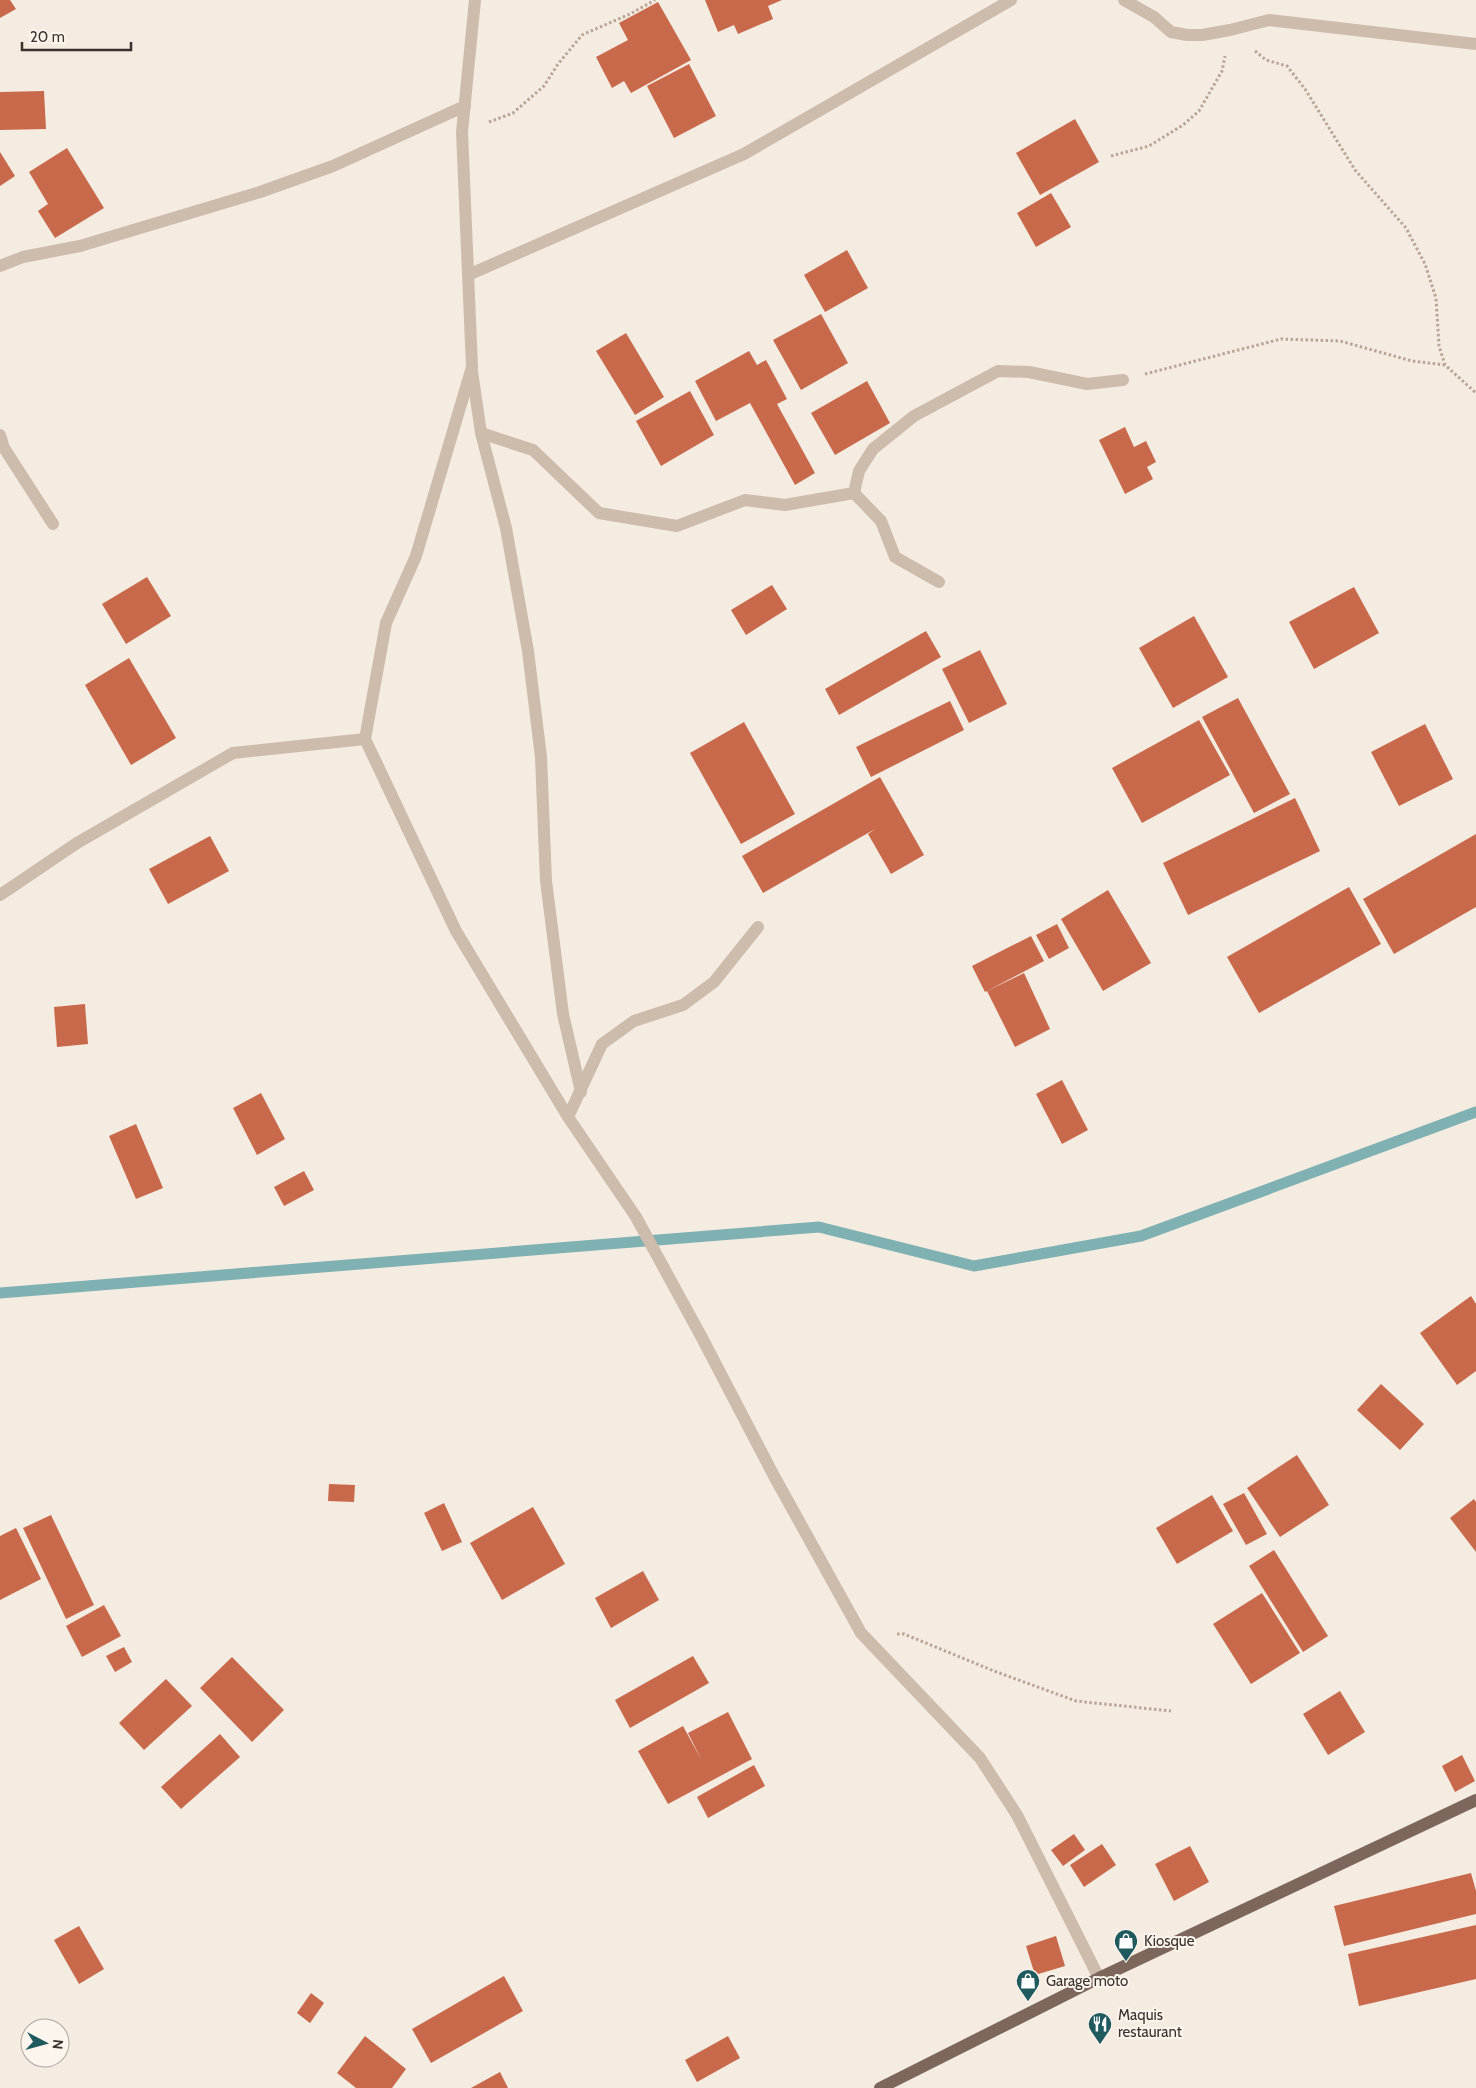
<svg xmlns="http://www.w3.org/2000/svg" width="1476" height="2088" font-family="Cabin,sans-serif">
	<rect width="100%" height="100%" fill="#f4ebe1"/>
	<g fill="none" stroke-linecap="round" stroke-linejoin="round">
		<path stroke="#7fb0b2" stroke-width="11" d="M0,1293L819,1227L974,1266L1141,1236L1476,1112"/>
	</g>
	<path fill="#c8694b" d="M0,0H10L16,9L0,18Z
		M705,0H782L768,6L773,19L738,34L734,25L718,32Z
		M658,2L691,60L631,93L624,81L612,88L596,57L628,40L619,23Z
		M689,64L716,116L674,138L647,86Z
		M44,91L46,129L0,130V92Z
		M1075,119L1099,162L1040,195L1016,153Z
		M67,148L104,208L55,238L38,211L48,204L29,172Z
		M0,152L15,176L0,186Z
		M1051,193L1071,227L1036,247L1017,213Z
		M847,250L868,288L825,312L804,275Z
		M821,314L848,363L801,390L773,340Z
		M626,333L664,397L635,415L596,351Z
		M749,351L757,365L766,360L787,399L777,404L815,473L795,485L750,403L716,421L695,381Z
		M867,381L890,423L835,455L811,413Z
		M690,391L714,435L661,466L636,421Z
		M1125,427L1134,447L1146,441L1156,462L1147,467L1153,479L1125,494L1099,440Z
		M147,577L171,616L126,644L102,604Z
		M772,585L787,609L746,635L731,610Z
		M1354,587L1379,633L1314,669L1289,622Z
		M1194,616L1228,677L1173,708L1139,648Z
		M926,631L941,657L839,715L825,689Z
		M980,650L1007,704L969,723L942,669Z
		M129,658L176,738L131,765L85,685Z
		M1238,698L1290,794L1254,813L1202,717Z
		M950,701L964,730L871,777L856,747Z
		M1199,720L1230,775L1142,823L1112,768Z
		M744,722L795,814L741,844L690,753Z
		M1425,724L1453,779L1399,806L1371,752Z
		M880,777L924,855L891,874L868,834L875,829L763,893L742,856Z
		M1295,798L1320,851L1188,915L1163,863Z
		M1476,834V907L1394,954L1363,899Z
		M210,836L229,871L168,904L149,869Z
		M1349,887L1381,944L1259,1013L1227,957Z
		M1108,890L1151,963L1103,991L1061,919Z
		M1057,924L1069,948L1049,959L1036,935Z
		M1031,936L1044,961L985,992L972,966Z
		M1024,973L1050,1029L1015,1047L987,991Z
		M85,1004L88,1044L57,1047L54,1007Z
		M1062,1080L1088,1130L1062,1144L1036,1094Z
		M261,1093L285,1139L257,1155L233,1108Z
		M136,1124L163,1188L136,1199L109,1136Z
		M304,1171L314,1190L284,1206L274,1187Z
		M1471,1296L1476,1304V1371L1457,1385L1420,1333Z
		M1381,1384L1424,1424L1400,1450L1357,1410Z
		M1297,1455L1329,1505L1280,1537L1247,1488Z
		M329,1484L355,1485L354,1502L328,1501Z
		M1244,1493L1267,1534L1246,1545L1223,1504Z
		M1212,1495L1233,1531L1177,1564L1156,1528Z
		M1474,1499L1476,1502V1552L1450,1518Z
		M444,1503L462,1542L442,1551L424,1513Z
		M533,1507L565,1564L502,1600L470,1543Z
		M51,1515L94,1605L66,1619L23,1528Z
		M16,1528L41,1579L0,1600V1536Z
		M1274,1550L1328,1636L1303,1652L1249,1566Z
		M643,1571L659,1600L611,1628L595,1598Z
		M1262,1593L1300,1653L1251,1684L1213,1624Z
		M104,1605L121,1636L82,1657L66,1626Z
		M124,1647L132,1662L115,1672L106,1656Z
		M693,1656L709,1683L630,1728L615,1700Z
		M232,1657L284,1710L252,1742L200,1688Z
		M166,1679L192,1706L144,1750L119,1723Z
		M1340,1691L1365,1732L1328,1755L1303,1714Z
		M728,1712L752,1759L668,1804L638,1751L683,1726L702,1761L688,1733Z
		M220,1734L240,1757L181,1809L161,1787Z
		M1462,1755L1475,1781L1455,1792L1442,1766Z
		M754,1765L765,1786L708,1818L697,1797Z
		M1074,1834L1085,1850L1063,1866L1051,1850Z
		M1102,1844L1116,1865L1084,1887L1070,1865Z
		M1190,1846L1209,1882L1174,1901L1155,1864Z
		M1471,1873L1476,1891V1914L1344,1946L1334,1906Z
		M1476,1925V1979L1359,2006L1348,1954Z
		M79,1926L104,1969L79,1984L54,1940Z
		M1056,1936L1065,1966L1035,1975L1026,1946Z
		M504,1976L523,2011L431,2063L412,2029Z
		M311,1993L324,2003L310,2023L297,2013Z
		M365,2036L406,2069L392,2088H356L337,2073Z
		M728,2036L740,2058L697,2082L685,2060Z
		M500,2072L508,2088H471Z"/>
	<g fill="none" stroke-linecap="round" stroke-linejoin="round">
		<path stroke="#b9a596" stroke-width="3" stroke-dasharray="2.5 2.5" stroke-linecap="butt" d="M1255,51L1266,60L1287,66L1305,89L1355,170L1406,228L1425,264L1436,298L1439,346L1445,365L1476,393
			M489,122L513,113L544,86L558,64L582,35L630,14L655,0
			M1111,156L1149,146L1183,125L1199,111L1222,71L1225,56
			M1145,374L1281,339L1340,341L1412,361L1445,365
			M897,1634H904L994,1671L1076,1701L1171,1711"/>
		<path stroke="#cdbbac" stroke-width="12" d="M475,0L462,132L472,367L416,556L386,623L365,739L456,931L568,1117L636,1217L701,1336L774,1476L861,1633L980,1758L1017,1815L1099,1978
			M1124,0L1154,17L1171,32L1187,35H1202L1230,30L1269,20L1476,44
			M0,266L23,257L80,246L260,192L333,166L465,106
			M468,275L744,154L1011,0
			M472,371L481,433L506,528L528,651L541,757L546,881L563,1014L581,1092
			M481,433L533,450L599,513L677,526L745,500L785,505L854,493
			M0,435L4,448L53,524
			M854,493L859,471L873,449L914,416L998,371L1029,372L1087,384L1123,380
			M854,493L881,521L895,557L939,582
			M0,895L77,843L233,753L365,739
			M568,1117L602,1044L634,1021L683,1005L714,982L758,927"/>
		<path stroke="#7d675c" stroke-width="12" d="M880,2088L1099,1978L1476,1800"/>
	</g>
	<defs>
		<g id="shop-pin" transform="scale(1.25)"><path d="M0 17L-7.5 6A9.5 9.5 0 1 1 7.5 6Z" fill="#1f5a5e" stroke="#fbf5ee"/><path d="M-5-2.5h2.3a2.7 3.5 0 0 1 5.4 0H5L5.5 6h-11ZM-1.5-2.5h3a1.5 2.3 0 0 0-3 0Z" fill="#fff"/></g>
		<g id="restaurant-pin" transform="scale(1.25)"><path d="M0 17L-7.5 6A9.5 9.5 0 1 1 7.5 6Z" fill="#1f5a5e" stroke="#fbf5ee"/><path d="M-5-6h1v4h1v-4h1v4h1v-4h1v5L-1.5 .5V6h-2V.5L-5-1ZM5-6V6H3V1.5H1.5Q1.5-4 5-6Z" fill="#fff"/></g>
	</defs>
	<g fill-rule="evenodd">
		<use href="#shop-pin" x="1126" y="1941"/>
		<use href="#shop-pin" x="1028" y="1981"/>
		<use href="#restaurant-pin" x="1100" y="2024"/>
	</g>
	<g text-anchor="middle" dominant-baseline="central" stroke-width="4" stroke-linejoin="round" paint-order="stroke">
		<g font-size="15" fill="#3b302b" stroke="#fbf5ee" text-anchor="start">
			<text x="1144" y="1941">Kiosque</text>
			<text x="1046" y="1981">Garage moto</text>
			<text x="1118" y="2015">Maquis<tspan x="1118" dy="17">restaurant</tspan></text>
		</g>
	</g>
	<g transform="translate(45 2043) rotate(96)"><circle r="24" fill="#fbf5ee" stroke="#aea6a0"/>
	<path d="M0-4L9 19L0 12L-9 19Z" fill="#1f5a5e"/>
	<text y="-8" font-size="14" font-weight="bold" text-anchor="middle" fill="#3b302b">N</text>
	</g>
	<path d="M22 42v8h109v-8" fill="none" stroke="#3b302b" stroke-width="2.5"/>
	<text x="30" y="42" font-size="15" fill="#3b302b" stroke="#fbf5ee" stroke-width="4" paint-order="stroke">20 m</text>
</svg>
